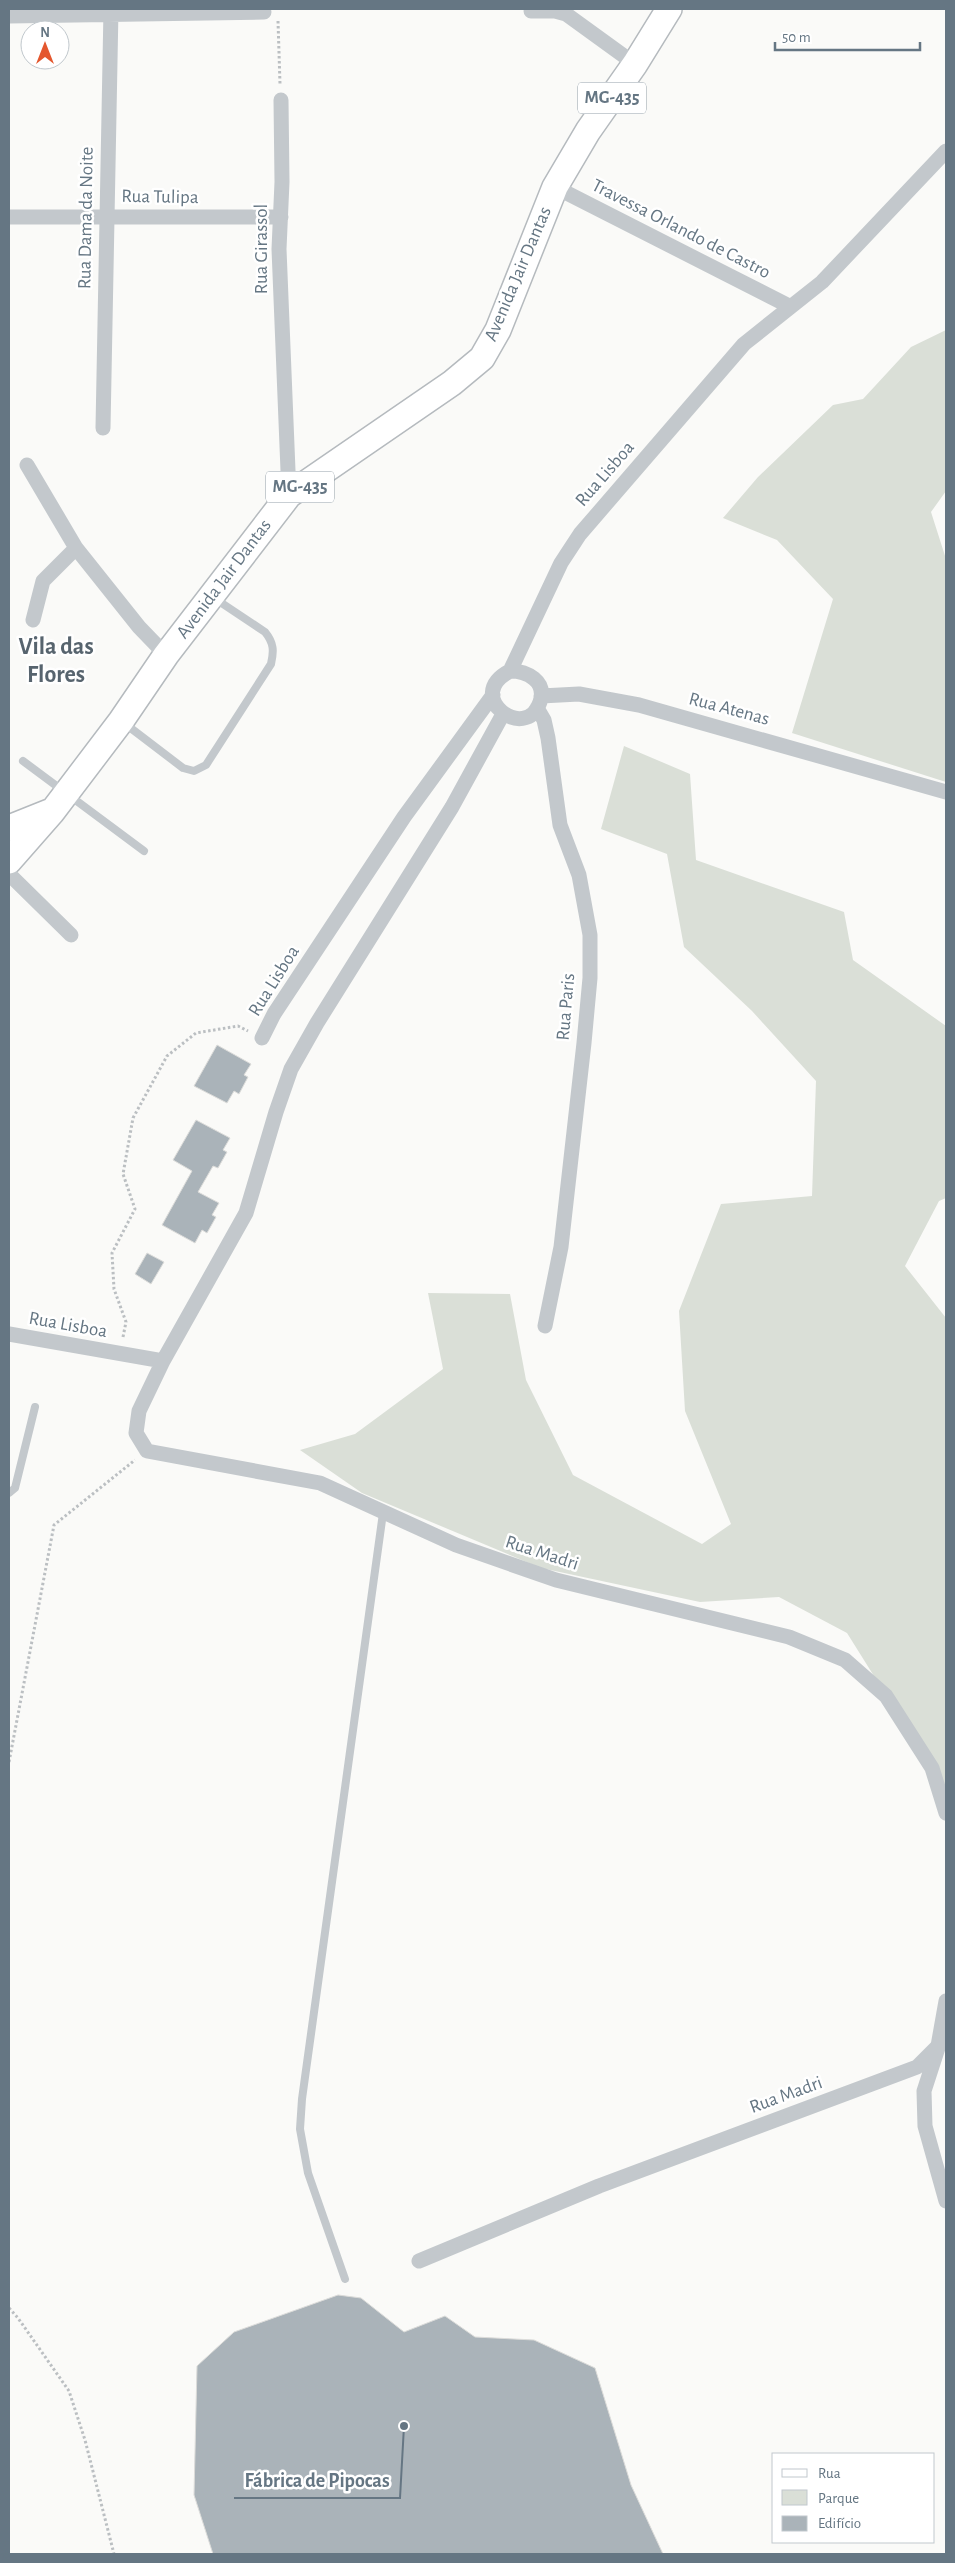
<svg xmlns="http://www.w3.org/2000/svg" width="955" height="2563" font-family="'Alegreya Sans',sans-serif">
	<rect width="100%" height="100%" fill="#fafaf8"/>
	<path fill="#dadfd7" d="M946,330V491L931,512L946,559V782L792,733L833,599L777,540L723,518L758,477L833,405L863,399L911,347Z
		M624,746L690,774L696,860L844,912L853,960L946,1026V1198L939,1201L905,1266L946,1318V1791L847,1633L779,1597L700,1602L541,1568L362,1493L300,1450L355,1434L443,1369L428,1293L510,1294L526,1380L573,1475L702,1544L731,1524L685,1411L679,1311L721,1204L812,1196L816,1081L752,1011L684,947L667,854L601,829Z"/>
	<path fill="#aab3b9" stroke="#dcdcda" d="M217,1045L251,1064L244,1075L248,1077L239,1094L234,1091L227,1103L194,1086Z
		M196,1120L230,1138L223,1150L227,1152L218,1168L213,1166L198,1192L219,1203L212,1215L216,1217L207,1233L202,1230L195,1243L162,1225L192,1171L173,1160Z
		M147,1253L164,1262L151,1284L135,1274Z
		M338,2295L361,2298L404,2332L445,2316L475,2337L534,2340L595,2368L631,2485L663,2554H213L194,2495L197,2366L234,2332Z"/>
	<g fill="none" stroke-linecap="round" stroke-linejoin="round">
		<g stroke="#b5babe" stroke-width="28">
			<path id="primary" d="M9,828L49,812
				M9,861L52,812L121,721L166,655L289,495L452,383L482,358L498,330L555,187L588,131L635,64L669,9"/>
		</g>
		<path stroke="#bbbfc2" stroke-width="3" stroke-dasharray="2.5 2.5" stroke-linecap="butt" d="M278,21L280,84
			M123,1337L126,1322L114,1289L112,1253L135,1209L123,1174L133,1118L167,1056L196,1033L238,1026L248,1031
			M9,1762L54,1525L135,1460
			M9,2308L18,2318L69,2391L85,2440L114,2554"/>
		<path stroke="#c3c8cc" stroke-width="8" d="M124,723L183,768L194,771L206,765L271,664C274,651 274,643 265,632L214,598
			M23,761L144,851
			M9,1493L15,1488L35,1407
			M345,2279L308,2173L300,2129L302,2099L383,1513"/>
		<path stroke="#c3c8cc" stroke-width="15" d="M531,11H555L566,14L635,64
			M9,16L264,12
			M281,100L282,182L279,249L289,495
			M555,187L789,306
			M9,217H281
			M103,428L111,9
			M27,465L76,548L139,627L166,655
			M33,620L43,581L76,548
			M510,671C527,671 547,681 540,702C526,744 462,696 510,671L561,563L580,534L744,344L822,282L946,151
			M541,696L579,694L639,705L946,792
			M537,708L544,720L548,738L560,825L579,875L590,935V978L584,1043L561,1247L545,1326
			M9,874L71,935
			M262,1038L274,1014L404,817L493,695
			M9,1334L163,1361L246,1213L276,1112L291,1069L317,1023L452,807L503,714
			M163,1361L139,1411L136,1433L147,1451L320,1483L456,1545L556,1580L789,1637L845,1660L886,1696L932,1768L946,1813
			M938,2048L924,2091L925,2126L946,2201
			M419,2261L599,2186L917,2067L938,2046L946,2001"/>
		<use href="#primary" stroke="#fff" stroke-width="25"/>
	</g>
	<g text-anchor="middle" dominant-baseline="central" stroke-width="5" stroke-linejoin="round" paint-order="stroke">
		<g fill="#fff" stroke="#939fa8" stroke-width="1">
			<rect x="578" y="82.5" width="68" height="31" rx="4"/>
			<rect x="266" y="471.5" width="68" height="31" rx="4"/>
		</g>
		<g font-size="18" font-weight="bold" fill="#657683">
			<text x="612" y="98">MG-435</text>
			<text x="300" y="487">MG-435</text>
		</g>
		<g font-size="19" fill="#657683" stroke="#fff">
			<text transform="translate(160 197) rotate(1)">Rua Tulipa</text>
			<text transform="translate(86 218) rotate(-89)">Rua Dama da Noite</text>
			<text transform="translate(681 229) rotate(27)">Travessa Orlando de Castro</text>
			<text transform="translate(261 249) rotate(-90)">Rua Girassol</text>
			<text transform="translate(518 274) rotate(-67)">Avenida Jair Dantas</text>
			<text transform="translate(605 474) rotate(-49)">Rua Lisboa</text>
			<text transform="translate(224 579) rotate(-53)">Avenida Jair Dantas</text>
			<text transform="translate(729 709) rotate(15)">Rua Atenas</text>
			<text transform="translate(274 981) rotate(-58)">Rua Lisboa</text>
			<text transform="translate(566 1007) rotate(-85)">Rua Paris</text>
			<text transform="translate(68 1325) rotate(10)">Rua Lisboa</text>
			<text transform="translate(542 1553) rotate(18)">Rua Madri</text>
			<text transform="translate(786 2095) rotate(-20)">Rua Madri</text>
		</g>
		<g font-size="24" font-weight="bold" fill="#57646e" stroke="#fff">
			<text x="56" y="647">Vila das<tspan x="56" dy="28">Flores</tspan></text>
		</g>
	</g>
	<path fill="none" stroke="#657683" stroke-width="2" d="M404 2426L400 2498H234"/>
	<circle fill="#657683" stroke="#fff" stroke-width="2" cx="404" cy="2426" r="5"/>
	<g font-size="20" text-anchor="middle" font-weight="bold" fill="#657683" stroke="#fff" stroke-width="5" stroke-linejoin="round" paint-order="stroke">
		<text x="317" y="2487">Fábrica de Pipocas</text>
	</g>
	<rect width="955" height="2563" fill="none" stroke="#657683" stroke-width="20"/>
	<rect x="772" y="2453" width="162" height="90" fill="#ffffff" stroke="#c1c8cd"/>
	<rect x="782" y="2469" width="25" height="8" fill="#ffffff" stroke="#c1c8cd"/>
	<text x="818" y="2478" font-size="15" fill="#657683">Rua</text>
	<rect x="782" y="2490" width="25" height="15" fill="#dadfd7" stroke="#c1c8cd"/>
	<text x="818" y="2503" font-size="15" fill="#657683">Parque</text>
	<rect x="782" y="2516" width="25" height="15" fill="#aab3b9" stroke="#c1c8cd"/>
	<text x="818" y="2528" font-size="15" fill="#657683">Edifício</text>
	<g transform="translate(45 45)"><circle r="24" fill="#ffffff" stroke="#c1c8cd"/>
	<path d="M0-4L9 19L0 12L-9 19Z" fill="#e4572e"/>
	<text y="-8" font-size="14" font-weight="bold" text-anchor="middle" fill="#657683">N</text>
	</g>
	<path d="M775 42v8h145v-8" fill="none" stroke="#657683" stroke-width="2.5"/>
	<text x="782" y="42" font-size="15" fill="#657683" stroke="#ffffff" stroke-width="4" paint-order="stroke">50 m</text>
</svg>
